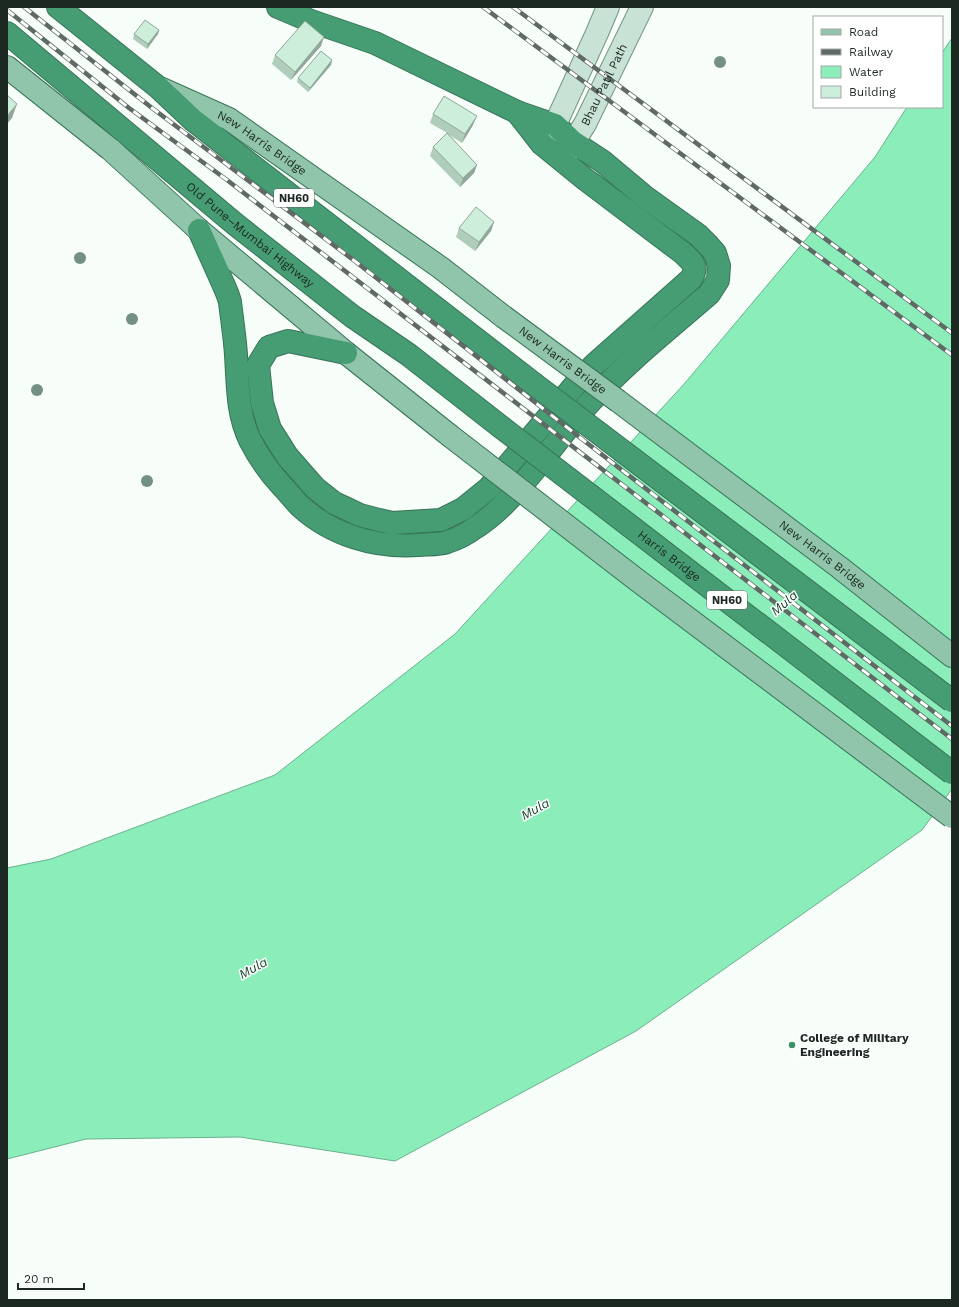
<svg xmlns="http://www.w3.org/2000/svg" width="959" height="1307" font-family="'Work Sans',sans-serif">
	<rect width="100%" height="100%" fill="#f7fdf9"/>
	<path fill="#8aedba" stroke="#69b28c" d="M952,38V789L922,830L636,1031L395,1161L240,1137L86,1139L7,1159V868L51,859L275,775L455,634L685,383L875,157L907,107H942V53Z"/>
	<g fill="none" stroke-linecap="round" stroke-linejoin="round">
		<g stroke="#769583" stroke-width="24">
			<g id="secondary">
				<path d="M543,141L555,125L597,33L608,7"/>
				<path id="s1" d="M563,159L585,124L642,7"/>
			</g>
		</g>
		<g stroke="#377457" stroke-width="24">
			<g id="primary">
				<path d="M7,67L110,149L199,230L346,353L449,435"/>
				<path id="s2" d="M162,89L229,119L441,268L504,317"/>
				<path id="s3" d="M618,401L839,567L952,656"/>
			</g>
		</g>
		<g stroke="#377457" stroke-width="24">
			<g id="highway">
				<path d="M58,7L159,88L193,120L534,384"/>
				<path id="s4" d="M7,33L235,224L352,316L409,355L501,427"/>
				<path d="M199,230C206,246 214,263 221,279C224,286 228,294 230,302C232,320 235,338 236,355C238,385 237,413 250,440C259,458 270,473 283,487C289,493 294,500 300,506C332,535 375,548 418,545C427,544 438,545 447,542C457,539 468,533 476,527C495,515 510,499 524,482C548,455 568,425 593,399C628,361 670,328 709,294L718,280L719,266L715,253L707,244L698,235L645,197L602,161L573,142L555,125L517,112L375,43L311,21L278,7"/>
				<path d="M346,353L288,341L269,347L258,365L262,403L270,429L287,456L315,488L334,503L345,508L360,515L379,520L392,523L441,520L463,509L489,488L575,385L594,365L691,279C699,265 693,263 683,253L585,179L542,144L517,112"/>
			</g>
		</g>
		<use href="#secondary" stroke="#c8e2d5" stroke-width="22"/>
		<use href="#primary" stroke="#90c4ab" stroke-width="22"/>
		<use href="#highway" stroke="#469d73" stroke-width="22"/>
		<g stroke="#606a65" stroke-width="4.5">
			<path id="rail" d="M24,7L152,108L356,262L587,443L952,726
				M483,7L952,355
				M513,7L952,333
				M7,10L129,108L227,180L952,739"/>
		</g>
		<use href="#rail" stroke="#fff" stroke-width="3" stroke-dasharray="9" stroke-linecap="butt"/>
		<g stroke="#377457" stroke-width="24" stroke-linecap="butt">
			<g id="primary-bridge">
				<path id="s5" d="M504,317L618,401"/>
				<path d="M449,435L637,580L952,817"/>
			</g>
		</g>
		<g stroke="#377457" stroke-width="24" stroke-linecap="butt">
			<g id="highway-bridge">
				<path d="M534,384L952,701"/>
				<path id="s6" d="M501,427L952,773"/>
			</g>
		</g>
		<use href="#primary-bridge" stroke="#90c4ab" stroke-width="22"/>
		<use href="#highway-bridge" stroke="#469d73" stroke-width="22"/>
	</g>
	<g fill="#749083">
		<circle cx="720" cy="62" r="6"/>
		<circle cx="80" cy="258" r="6"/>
		<circle cx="132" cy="319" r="6"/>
		<circle cx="37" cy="390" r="6"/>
		<circle cx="147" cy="481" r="6"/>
	</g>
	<path fill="#b0cdbc" d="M159,30L158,34L147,49L133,39L134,34Z
		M321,46L291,80L272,64L275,55Z
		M332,60L331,65L308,92L297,82L298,78Z
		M433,114L473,125L462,143L449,135L477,165L474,173L460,187L430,156L433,147L447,133L430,123Z
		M494,222L491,231L475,251L456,237L459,228Z"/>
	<path fill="#90a799" d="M159,30L158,34L147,49L148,44Z
		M324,37L321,46L291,80L295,72Z
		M332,60L331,65L308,92L310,88Z
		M17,104L12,118L7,124V116Z
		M477,116L473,125L462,143L465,134Z
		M477,165L474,173L460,187L463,178Z
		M494,222L491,231L475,251L479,242Z"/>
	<path fill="#cdeedb" stroke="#90a799" d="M145,20L159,30L148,44L134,34Z
		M305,21L324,37L295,72L275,55Z
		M321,51L332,60L310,88L298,78Z
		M7,95L17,104L7,116Z
		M444,96L477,116L465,134L433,114Z
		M447,133L477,165L463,178L433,147Z
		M476,207L494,222L479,242L459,228Z"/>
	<circle fill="#389268" stroke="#fff" stroke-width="1.5" cx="792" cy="1045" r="4"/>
	<g text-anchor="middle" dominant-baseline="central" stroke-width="3" stroke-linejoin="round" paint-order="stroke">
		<g fill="#fff" stroke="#606864" stroke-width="1">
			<rect x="274" y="189" width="40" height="18" rx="3"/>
			<rect x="707" y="591" width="40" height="18" rx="3"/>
		</g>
		<g font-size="11" font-weight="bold" fill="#1c2822">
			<text x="294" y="198">NH60</text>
			<text x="727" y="600">NH60</text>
		</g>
		<g font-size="12" fill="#1c2822" stroke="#fff">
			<text stroke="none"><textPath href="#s1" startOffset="85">Bhau Patil Path</textPath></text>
			<text stroke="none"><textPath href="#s2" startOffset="114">New Harris Bridge</textPath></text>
			<text stroke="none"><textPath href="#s4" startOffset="316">Old Pune–Mumbai Highway</textPath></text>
			<text stroke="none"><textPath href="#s5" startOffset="73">New Harris Bridge</textPath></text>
			<text stroke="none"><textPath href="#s3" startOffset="256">New Harris Bridge</textPath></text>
			<text stroke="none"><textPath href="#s6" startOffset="212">Harris Bridge</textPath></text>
		</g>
		<g font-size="12" font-weight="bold" fill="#1c2822" stroke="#fff" text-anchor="start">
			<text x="800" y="1038">College of Military<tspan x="800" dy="14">Engineering</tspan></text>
		</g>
		<g font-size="13" font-style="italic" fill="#103b28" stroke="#fff">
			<text transform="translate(784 603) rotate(-41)">Mula</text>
			<text transform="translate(535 809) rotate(-29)">Mula</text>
			<text transform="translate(253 968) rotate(-29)">Mula</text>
		</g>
	</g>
	<rect width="959" height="1307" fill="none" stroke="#1c2822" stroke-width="16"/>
	<rect x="813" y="16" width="130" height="92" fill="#ffffff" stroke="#a4a9a7"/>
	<rect x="821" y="29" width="20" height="6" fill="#90c4ab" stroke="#a4a9a7"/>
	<text x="849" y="36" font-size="12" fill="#1c2822">Road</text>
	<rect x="821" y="49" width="20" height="6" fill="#606a65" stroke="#a4a9a7"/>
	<text x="849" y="56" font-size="12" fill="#1c2822">Railway</text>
	<rect x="821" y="66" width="20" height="12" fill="#8aedba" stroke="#a4a9a7"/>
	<text x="849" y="76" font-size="12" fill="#1c2822">Water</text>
	<rect x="821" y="86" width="20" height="12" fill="#cdeedb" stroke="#a4a9a7"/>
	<text x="849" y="96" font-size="12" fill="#1c2822">Building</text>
	<path d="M18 1283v6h66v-6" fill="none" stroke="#1c2822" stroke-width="2"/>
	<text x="24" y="1283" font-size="12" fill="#1c2822" stroke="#ffffff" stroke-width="3" paint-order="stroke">20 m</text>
</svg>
